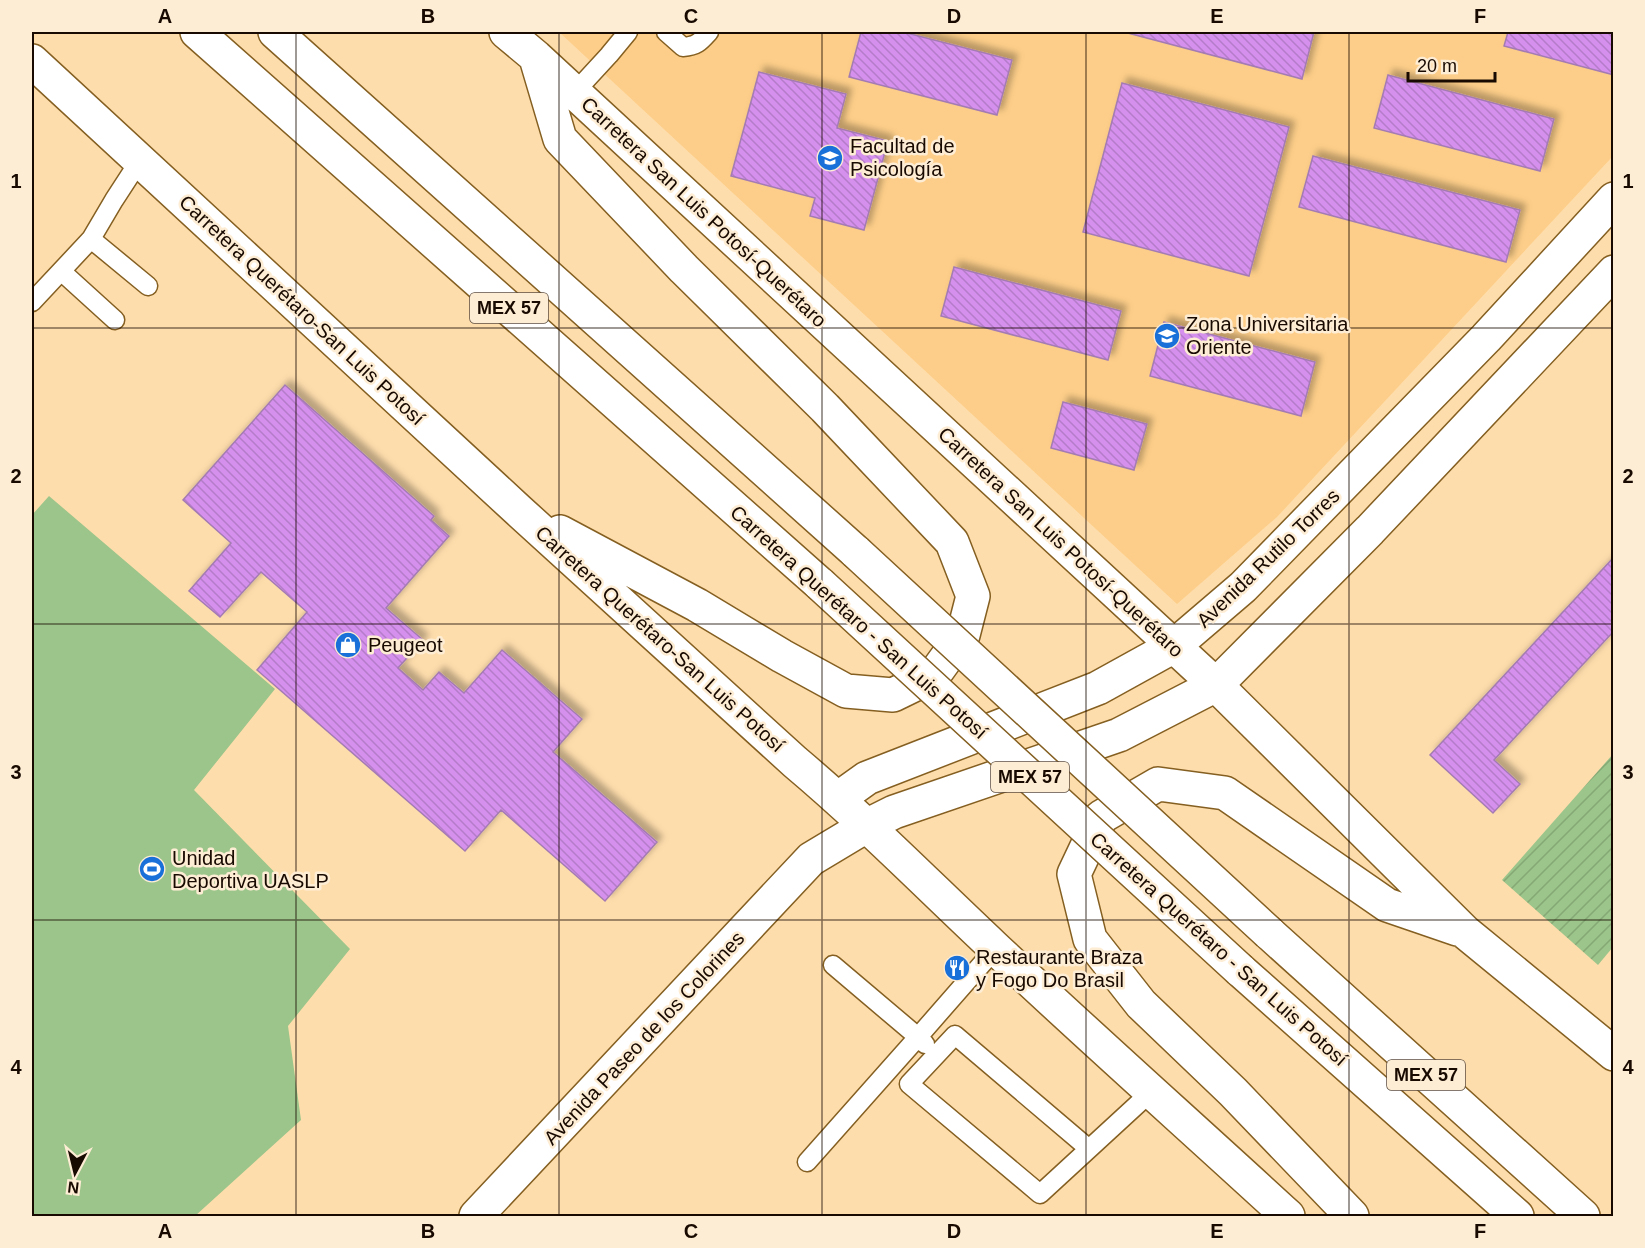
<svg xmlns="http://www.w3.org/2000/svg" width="1645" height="1248" font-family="Arial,sans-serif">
	<defs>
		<pattern id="garden-furrows" width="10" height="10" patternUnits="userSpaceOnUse" patternTransform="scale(1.5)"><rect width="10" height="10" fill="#9bc58a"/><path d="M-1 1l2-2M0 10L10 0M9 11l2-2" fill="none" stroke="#85a875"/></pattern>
		<pattern id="building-back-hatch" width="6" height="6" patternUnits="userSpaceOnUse" patternTransform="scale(1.5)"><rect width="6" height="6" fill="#d490ec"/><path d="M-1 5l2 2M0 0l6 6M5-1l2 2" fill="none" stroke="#b57bc9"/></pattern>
		<filter id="shadow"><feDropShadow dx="5.5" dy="-5.5" stdDeviation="3" flood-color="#0004"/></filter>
	</defs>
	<rect width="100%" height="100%" fill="#feddac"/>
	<path fill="#fdce89" d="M559,32H1613V156L1277,517L1177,604Z"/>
	<path fill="#9bc58a" d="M49,496L275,689L194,790L350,949L288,1026L301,1120L195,1216H32V515Z"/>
	<path fill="url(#garden-furrows)" d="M1613,754V947L1598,965L1502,880Z"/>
	<path fill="url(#building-back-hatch)" stroke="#a47cb2" stroke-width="1.5" filter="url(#shadow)" d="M861,32H903L1012,60L997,115L849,77Z
		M1124,32H1314L1302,79Z
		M1508,32H1614V75L1504,46Z
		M759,72L846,94L837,128L888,141L864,230L810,216L815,198L731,176Z
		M1388,75L1554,119L1540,171L1374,128Z
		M1122,83L1289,127L1249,276L1083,232Z
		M1313,156L1520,210L1506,262L1299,207Z
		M954,267L1121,311L1108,360L941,316Z
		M1164,322L1315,362L1301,416L1150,376Z
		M285,385L434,516L431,520L449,536L386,608L423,640L398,668L423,690L439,672L464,693L502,650L582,719L553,752L657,842L605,901L501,810L465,851L257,670L307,612L261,572L220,617L189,591L231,543L183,500Z
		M1063,402L1147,424L1134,470L1051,448Z
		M1614,557V631L1494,760L1520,784L1493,813L1430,755Z"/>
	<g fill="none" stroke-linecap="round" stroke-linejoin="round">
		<g stroke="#845f21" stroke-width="21">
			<path id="service" d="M666,32L683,47C697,46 700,42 709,32
				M574,93L609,55L628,32
				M91,239L148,286
				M61,271L115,320
				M32,302L91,239L114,200L140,160
				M833,965L918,1037L995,949
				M1088,1148L955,1035L909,1084L1040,1194L1152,1091
				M807,1162L918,1037L925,1044"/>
		</g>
		<g stroke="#845f21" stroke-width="36">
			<path id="tertiary" d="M476,1216L811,859L866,826"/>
		</g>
		<g stroke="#845f21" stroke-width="36">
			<path id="secondary" d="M506,32L536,57L1216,685L1465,932L1614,1054
				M536,58L560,139L684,269L825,408L952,542L973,596L963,635L934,675L893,695L846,691L782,656L697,605L560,532
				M32,61L518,510L795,762C864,820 928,885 994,947C1091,1038 1190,1126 1288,1216
				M839,798L867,778L1098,688L1174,646L1243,587L1486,338L1614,199
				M866,826L894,812L1119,735L1216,685L1370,530L1614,272
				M1352,1216L1233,1092L1141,1004L1090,939L1074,874L1101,817L1158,784L1225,793L1387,905L1457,929"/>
		</g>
		<g stroke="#845f21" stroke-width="36">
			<path id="trunk" d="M197,32L820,584
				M275,32L856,552
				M1269,933L1583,1216
				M1240,970L1517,1216"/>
		</g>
		<use href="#service" stroke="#fff" stroke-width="18"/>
		<use href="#tertiary" stroke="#fff" stroke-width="33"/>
		<use href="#secondary" stroke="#fff" stroke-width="33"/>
		<use href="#trunk" stroke="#fff" stroke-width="33"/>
		<g stroke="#845f21" stroke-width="36" stroke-linecap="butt">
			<path id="trunk-bridge" d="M856,552L1269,933
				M820,584L1240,970"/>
		</g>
		<use href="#trunk-bridge" stroke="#fff" stroke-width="33"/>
	</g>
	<path fill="none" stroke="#180a00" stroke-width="1.5" stroke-opacity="0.55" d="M296,32V1216M559,32V1216M822,32V1216M1086,32V1216M1349,32V1216M32,328H1614M32,624H1614M32,920H1614"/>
	<defs>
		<g id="university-disc" transform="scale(1.35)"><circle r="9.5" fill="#1970d9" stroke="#feedd5"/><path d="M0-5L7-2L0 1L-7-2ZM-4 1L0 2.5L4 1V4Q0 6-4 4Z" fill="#fff"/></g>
		<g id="shop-disc" transform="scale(1.35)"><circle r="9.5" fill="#1970d9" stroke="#feedd5"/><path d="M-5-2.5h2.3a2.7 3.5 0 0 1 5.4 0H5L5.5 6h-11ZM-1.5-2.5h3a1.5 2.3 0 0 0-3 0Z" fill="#fff"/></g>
		<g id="stadium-disc" transform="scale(1.35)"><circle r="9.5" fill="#1970d9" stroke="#feedd5"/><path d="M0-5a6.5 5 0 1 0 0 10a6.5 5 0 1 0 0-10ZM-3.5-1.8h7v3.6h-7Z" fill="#fff"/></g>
		<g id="restaurant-disc" transform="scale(1.35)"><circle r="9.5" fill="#1970d9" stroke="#feedd5"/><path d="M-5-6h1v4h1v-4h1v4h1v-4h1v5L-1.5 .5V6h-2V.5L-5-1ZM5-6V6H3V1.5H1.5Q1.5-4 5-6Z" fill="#fff"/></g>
	</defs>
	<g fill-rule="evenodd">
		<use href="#university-disc" x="830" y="158"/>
		<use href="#university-disc" x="1167" y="336"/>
		<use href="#shop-disc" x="348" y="645"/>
		<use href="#stadium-disc" x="152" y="869"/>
		<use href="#restaurant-disc" x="957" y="968"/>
	</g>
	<g text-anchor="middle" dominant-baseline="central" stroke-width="5" stroke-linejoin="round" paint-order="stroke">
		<g fill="#feedd5" stroke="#5d4e40" stroke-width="1.5">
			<rect x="470" y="293" width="78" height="30" rx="4.5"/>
			<rect x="991" y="762" width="78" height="30" rx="4.5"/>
			<rect x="1387" y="1060" width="78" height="30" rx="4.5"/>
		</g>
		<g font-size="18" font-weight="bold" fill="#180a00">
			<text x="509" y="308">MEX 57</text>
			<text x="1030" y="777">MEX 57</text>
			<text x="1426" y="1075">MEX 57</text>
		</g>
		<g font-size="20" fill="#180a00" stroke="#feedd5" text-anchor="start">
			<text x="850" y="146">Facultad de<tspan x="850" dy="23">Psicología</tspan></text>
			<text x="1186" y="324">Zona Universitaria<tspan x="1186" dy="23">Oriente</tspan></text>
			<text x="368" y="645">Peugeot</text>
			<text x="172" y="858">Unidad<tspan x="172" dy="23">Deportiva UASLP</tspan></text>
			<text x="976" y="957">Restaurante Braza<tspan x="976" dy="23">y Fogo Do Brasil</tspan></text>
		</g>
		<g font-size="20" fill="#180a00" stroke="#feedd5">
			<text transform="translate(704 212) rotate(43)">Carretera San Luis Potosí-Querétaro</text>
			<text transform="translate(302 310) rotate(43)">Carretera Querétaro-San Luis Potosí</text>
			<text transform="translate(1061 542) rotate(43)">Carretera San Luis Potosí-Querétaro</text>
			<text transform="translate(1268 558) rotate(-44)">Avenida Rutilo Torres</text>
			<text transform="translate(859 622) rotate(42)">Carretera Querétaro - San Luis Potosí</text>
			<text transform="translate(660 639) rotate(42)">Carretera Querétaro-San Luis Potosí</text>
			<text transform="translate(1219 949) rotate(42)">Carretera Querétaro - San Luis Potosí</text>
			<text transform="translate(644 1038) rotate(-47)">Avenida Paseo de los Colorines</text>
		</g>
	</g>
	<rect width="1645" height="1248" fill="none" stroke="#feedd5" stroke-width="66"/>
	<g transform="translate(75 1173) rotate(187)" stroke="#feedd5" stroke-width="4.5" paint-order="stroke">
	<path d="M0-4.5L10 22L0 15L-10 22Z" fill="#180a00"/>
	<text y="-9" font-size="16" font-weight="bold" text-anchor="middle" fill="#180a00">N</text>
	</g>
	<path d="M1408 72v9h87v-9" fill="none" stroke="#180a00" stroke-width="3"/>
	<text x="1417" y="72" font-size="18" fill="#180a00" stroke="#feedd5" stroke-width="4.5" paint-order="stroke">20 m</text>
	<rect x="33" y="33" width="1579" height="1182" fill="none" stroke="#180a00" stroke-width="2"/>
	<g font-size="20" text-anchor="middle" font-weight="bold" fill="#180a00">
		<text x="165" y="23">A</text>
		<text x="428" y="23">B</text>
		<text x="691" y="23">C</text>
		<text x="954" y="23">D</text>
		<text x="1217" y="23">E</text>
		<text x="1480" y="23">F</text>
		<text x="16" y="188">1</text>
		<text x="1628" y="188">1</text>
		<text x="16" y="483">2</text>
		<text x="1628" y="483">2</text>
		<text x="16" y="779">3</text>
		<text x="1628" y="779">3</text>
		<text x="16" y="1074">4</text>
		<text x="1628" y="1074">4</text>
		<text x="165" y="1238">A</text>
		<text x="428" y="1238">B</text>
		<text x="691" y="1238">C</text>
		<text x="954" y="1238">D</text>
		<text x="1217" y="1238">E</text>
		<text x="1480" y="1238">F</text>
	</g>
</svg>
